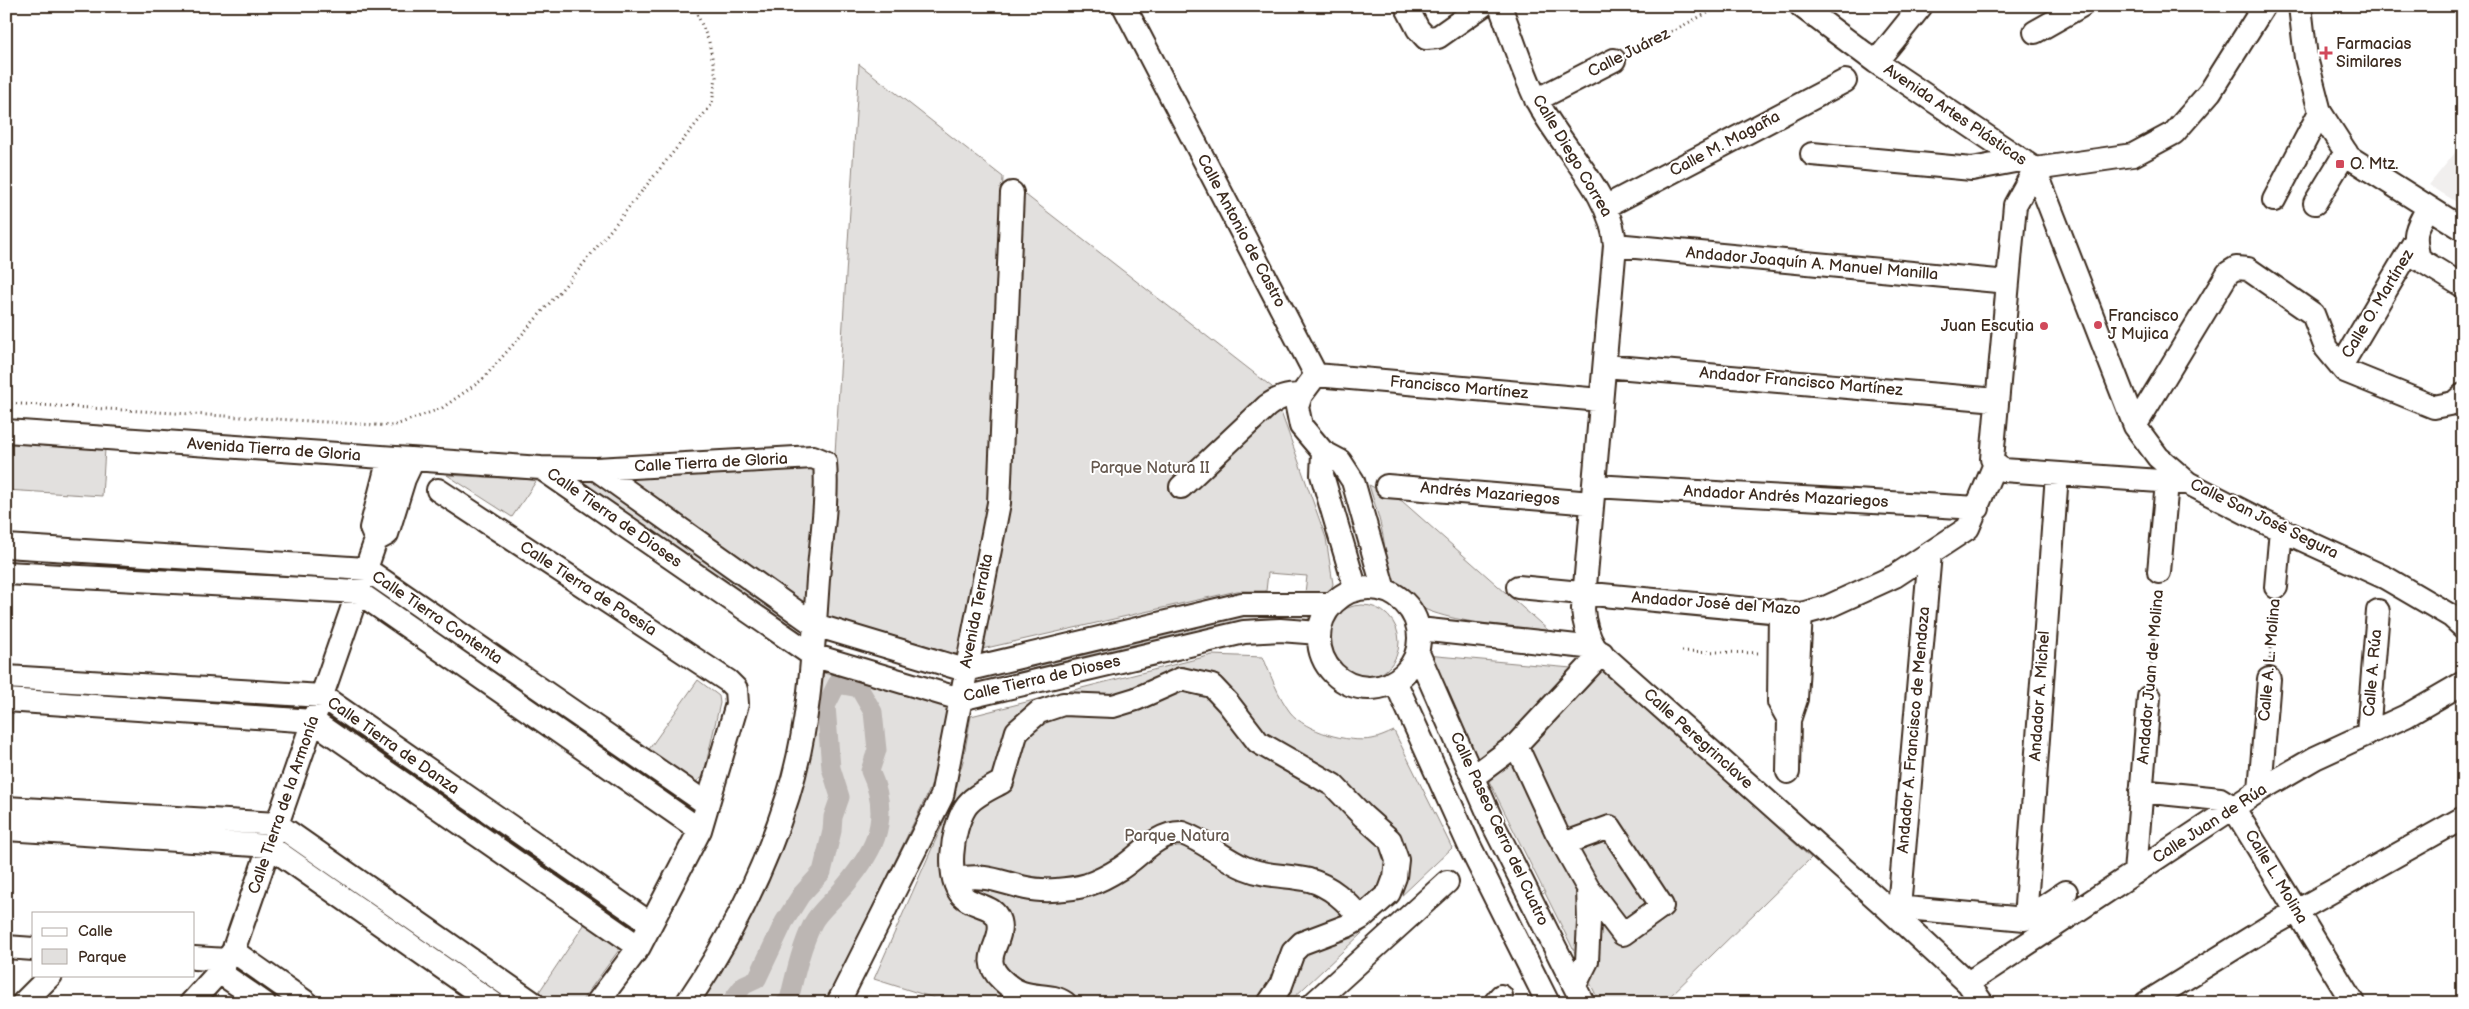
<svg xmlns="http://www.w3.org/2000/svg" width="2469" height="1009" font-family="'Balsamiq Sans',sans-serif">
	<rect width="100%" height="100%" fill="#fff"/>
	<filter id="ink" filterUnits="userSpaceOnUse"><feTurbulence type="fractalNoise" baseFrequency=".02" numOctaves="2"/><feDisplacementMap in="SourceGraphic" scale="10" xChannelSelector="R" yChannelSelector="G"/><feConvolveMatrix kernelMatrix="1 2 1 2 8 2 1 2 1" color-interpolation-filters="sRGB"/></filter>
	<g filter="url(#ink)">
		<path fill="#f1efee" d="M2463,143V206L2429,185Z"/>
		<path fill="#e2e0de" stroke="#8e857e" d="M859,64L1003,177L989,502L959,655L825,616Z
			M1022,192L1272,387L1326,538L1333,584L1330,592L1323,594L1305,593L1307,576L1268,573L1266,591H1237L982,649L1008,506Z
			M6,443L105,449L102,496L6,490Z
			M820,465L807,607L620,477Z
			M579,474L585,475L789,617L794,624L785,625L580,482Z
			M447,475L537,480L512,517Z
			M1369,485L1402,501L1549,631C1508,625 1410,624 1391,581C1385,568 1386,550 1383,536C1380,519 1374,502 1369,485Z
			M386,595L689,805L688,807L685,808L384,597Z
			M1325 642a37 37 0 1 1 74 0a37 37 0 1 1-74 0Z
			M1294,613L1308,616L1310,623L988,683L981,679L985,674L1244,614Z
			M1212,655L1263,657C1271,676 1278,696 1290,712C1306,732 1348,743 1372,739C1379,738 1387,734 1394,731L1452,848L1288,1003H950L874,979L948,812L963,761L971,716Z
			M1426,655L1605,671L1811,858L1663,1003H1600Z
			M820,672L949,706L932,785L836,982L823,1003H698L725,964L760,894Z
			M698,680L719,696L720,703L703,777L694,783L647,752Z
			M6,709H13L10,798H6Z
			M342,721L622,916V919L620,921L337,726Z
			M586,922L619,946V950L580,1003H550L537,995Z"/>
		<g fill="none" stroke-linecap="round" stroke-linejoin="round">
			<path stroke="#bcb6b3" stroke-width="19" d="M730,1003L744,985L757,979L784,922L801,895L822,872L832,831L833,817L840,797L831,768L826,706L837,684L859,688L873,712L877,750L870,771C894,822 872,856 838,894C830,903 818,913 813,923C801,947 795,975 789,1000L785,1003"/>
			<g stroke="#3b2a1e" stroke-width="26">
				<path id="minor" d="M1124,6L1316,375
					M1406,6L1418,29L1426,38L1438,37L1482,6
					M1500,6C1512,37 1522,70 1536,99C1559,146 1612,192 1615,245L1583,609C1584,624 1587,635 1595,648L1885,906L1968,983L1982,1003
					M1801,6L1876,62L2035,169L2133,155L2174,133L2210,92L2264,6
					M2300,6L2306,58L2320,112L2349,157L2463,229
					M2035,32L2081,6
					M1876,62L1921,6
					M1536,100L1614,60
					M1812,154L1972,169L2020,160
					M2035,169L2135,426L2158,457L2188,483L2264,522L2386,578L2451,616L2463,627
					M2274,200L2320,112
					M2315,203L2346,152
					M1605,207L1845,81
					M2428,208C2415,230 2413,234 2419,259L2463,286
					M1615,245L2008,282
					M1605,366L1997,400
					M2341,366L2415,241
					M1316,375L1601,400
					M1316,375L1301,395L1297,407L1301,426L1323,452L1340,461L1353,481L1384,590
					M2135,426L2228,273L2236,268L2248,269L2313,314L2326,348L2345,371L2434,407L2454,403L2463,395
					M6,431L541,468L596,469L813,457L825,462C828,500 821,541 818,579C813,651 810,726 788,796C765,869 730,939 687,1003
					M1323,452L1322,475L1356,590
					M1995,464L1992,459L2015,205L2035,169
					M1995,464L2003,470L2188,483
					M541,468L812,655L960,699L1244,632L1280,630L1319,633
					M596,469L815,625L965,670L1242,604H1332
					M1387,486L1592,503
					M1594,486L1978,508
					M1181,487L1267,406C1278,398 1286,395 1301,395
					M438,490L728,681L736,689L737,704L700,830L639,947L597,1003
					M376,540L387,534L404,479L413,460
					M6,546L366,569L707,804
					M2159,572L2167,482
					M6,573L358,592L700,830
					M1518,587L1801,614L1827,607L1895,576L1968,528L1995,464
					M2276,587L2281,529
					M1319 638a50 50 0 1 1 100 0a50 50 0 1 1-100 0Z
					M1780,611L1779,702L1789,720
					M1419,629L1595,648
					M1418,653L1494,826L1583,1003
					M6,677L322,696L651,924
					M1395,681L1470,847L1548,1003
					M6,700L313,721L639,947
					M2368,734L2378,611
					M1516,745L1556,831L1588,888L1623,934L1662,906L1610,827L1563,844
					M1788,772L1789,720L1796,699L1801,614
					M1473,777L1516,745L1602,653
					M2260,790L2269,679
					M2141,791L2220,799L2233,807L2353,1003
					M6,808L277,824L533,1003
					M6,829L269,846L493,1003
					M2135,873L2149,697
					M955,879C988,874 996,881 1026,888C1043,892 1069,890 1087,885C1099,881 1110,875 1121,868C1140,856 1157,832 1182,833C1205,841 1223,859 1245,868C1266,877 1288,875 1309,880C1331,886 1346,901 1361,918
					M1885,906L2025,919L2066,892
					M1899,908L1930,553
					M2025,919L2057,474
					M6,947L34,949
					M233,951L307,1003
					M194,958L227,960
					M219,972L264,1003
					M1968,983L2260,790L2315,758L2406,716L2463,683
					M1575,985L1587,961L1589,922L1588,888
					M23,1003L51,975
					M191,1003L219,972L233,951L376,540L371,528L389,458
					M838,1003L942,796L999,503L1012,193
					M1065,1003C1047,990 1026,1004 1002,980C977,957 1005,943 999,921C994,905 976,907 965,898C944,881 952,829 965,808C972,796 990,789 1002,782L1017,731L1039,712L1063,704L1113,706L1136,699L1181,679L1212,686L1228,703L1258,742L1333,785L1363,816L1390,840L1397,860L1395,877L1389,893L1361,918L1347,926L1302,943L1293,952L1281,985L1269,1003
					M1314,1003L1447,882
					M1495,1003L1501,996
					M2146,1003L2270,926L2463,818"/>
			</g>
			<path stroke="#3b2a1e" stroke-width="3" stroke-dasharray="1 4" stroke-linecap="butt" d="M1631,52L1721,6
				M6,403L393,426L442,408L482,380L576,273L712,104L716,77L709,42L694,6
				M1682,651L1761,653
				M2270,659L2275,606
				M2150,679L2158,590"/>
			<use href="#minor" stroke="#fff" stroke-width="22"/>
		</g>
	</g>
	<g fill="#d1495b" stroke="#fff" stroke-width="2">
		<path d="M2323.5 45.5h5v5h5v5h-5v5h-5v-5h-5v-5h5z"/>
		<rect x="2335" y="159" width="10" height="10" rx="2.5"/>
		<circle cx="2098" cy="325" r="5"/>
		<circle cx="2044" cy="326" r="5"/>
	</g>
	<g text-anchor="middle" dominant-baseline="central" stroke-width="4" stroke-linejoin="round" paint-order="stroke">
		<g font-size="16" fill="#3b2a1e" stroke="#fff" text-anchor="start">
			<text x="2336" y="44">Farmacias<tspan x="2336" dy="18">Similares</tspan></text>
			<text x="2350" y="164">O. Mtz.</text>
			<text x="2108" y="316">Francisco<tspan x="2108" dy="18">J Mujica</tspan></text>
			<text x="2034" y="326" text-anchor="end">Juan Escutia</text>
		</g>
		<g font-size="16" fill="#3b2a1e" stroke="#fff">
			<text transform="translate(1629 53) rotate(-27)">Calle Juárez</text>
			<text transform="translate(1955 115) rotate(34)">Avenida Artes Plásticas</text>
			<text transform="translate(1725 144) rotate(-28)">Calle M. Magaña</text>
			<text transform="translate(1572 156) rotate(59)">Calle Diego Correa</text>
			<text transform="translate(1241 231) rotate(62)">Calle Antonio de Castro</text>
			<text transform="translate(1812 264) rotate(5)">Andador Joaquín A. Manuel Manilla</text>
			<text transform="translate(2378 304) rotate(-59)">Calle O. Martínez</text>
			<text transform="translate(1801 382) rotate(5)">Andador Francisco Martínez</text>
			<text transform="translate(1459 388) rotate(5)">Francisco Martínez</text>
			<text transform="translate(274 450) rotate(4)">Avenida Tierra de Gloria</text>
			<text transform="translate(711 463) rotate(-3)">Calle Tierra de Gloria</text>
			<text transform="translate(1490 494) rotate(5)">Andrés Mazariegos</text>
			<text transform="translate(1786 497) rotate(3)">Andador Andrés Mazariegos</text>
			<text transform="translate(614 518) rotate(35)">Calle Tierra de Dioses</text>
			<text transform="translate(2264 519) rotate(26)">Calle San José Segura</text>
			<text transform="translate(588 589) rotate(33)">Calle Tierra de Poesía</text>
			<text transform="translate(1716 604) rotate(4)">Andador José del Mazo</text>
			<text transform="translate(977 611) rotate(-79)">Avenida Terralta</text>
			<text transform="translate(437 618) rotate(34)">Calle Tierra Contenta</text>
			<text transform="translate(2270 660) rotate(-85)">Calle A. L. Molina</text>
			<text transform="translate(2373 673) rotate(-85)">Calle A. Rúa</text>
			<text transform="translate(2151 677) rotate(-85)">Andador Juan de Molina</text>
			<text transform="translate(1042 679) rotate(-13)">Calle Tierra de Dioses</text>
			<text transform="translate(2040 696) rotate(-86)">Andador A. Michel</text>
			<text transform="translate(1914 730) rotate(-85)">Andador A. Francisco de Mendoza</text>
			<text transform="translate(1698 739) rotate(42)">Calle Peregrinclave</text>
			<text transform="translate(393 746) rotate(35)">Calle Tierra de Danza</text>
			<text transform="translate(284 805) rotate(-71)">Calle Tierra de la Armonía</text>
			<text transform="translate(2210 824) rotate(-33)">Calle Juan de Rúa</text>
			<text transform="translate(1499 829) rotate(65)">Calle Paseo Cerro del Cuatro</text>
			<text transform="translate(2276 877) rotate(59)">Calle L. Molina</text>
		</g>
		<g font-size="16" fill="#65584e" stroke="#fff">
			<text x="1150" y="468">Parque Natura II</text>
			<text x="1177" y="836">Parque Natura</text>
		</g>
	</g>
	<rect width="2469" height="1009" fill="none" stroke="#fff" stroke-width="25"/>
	<rect x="12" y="12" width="2444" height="984" fill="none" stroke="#3b2a1e" stroke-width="2" filter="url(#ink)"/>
	<rect x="32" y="912" width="162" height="65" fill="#ffffff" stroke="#b1aaa5"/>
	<rect x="42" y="928" width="25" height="8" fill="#ffffff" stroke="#b1aaa5"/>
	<text x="78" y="936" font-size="15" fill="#3b2a1e">Calle</text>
	<rect x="42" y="949" width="25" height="15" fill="#e2e0de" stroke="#b1aaa5"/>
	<text x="78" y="962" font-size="15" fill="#3b2a1e">Parque</text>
</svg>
